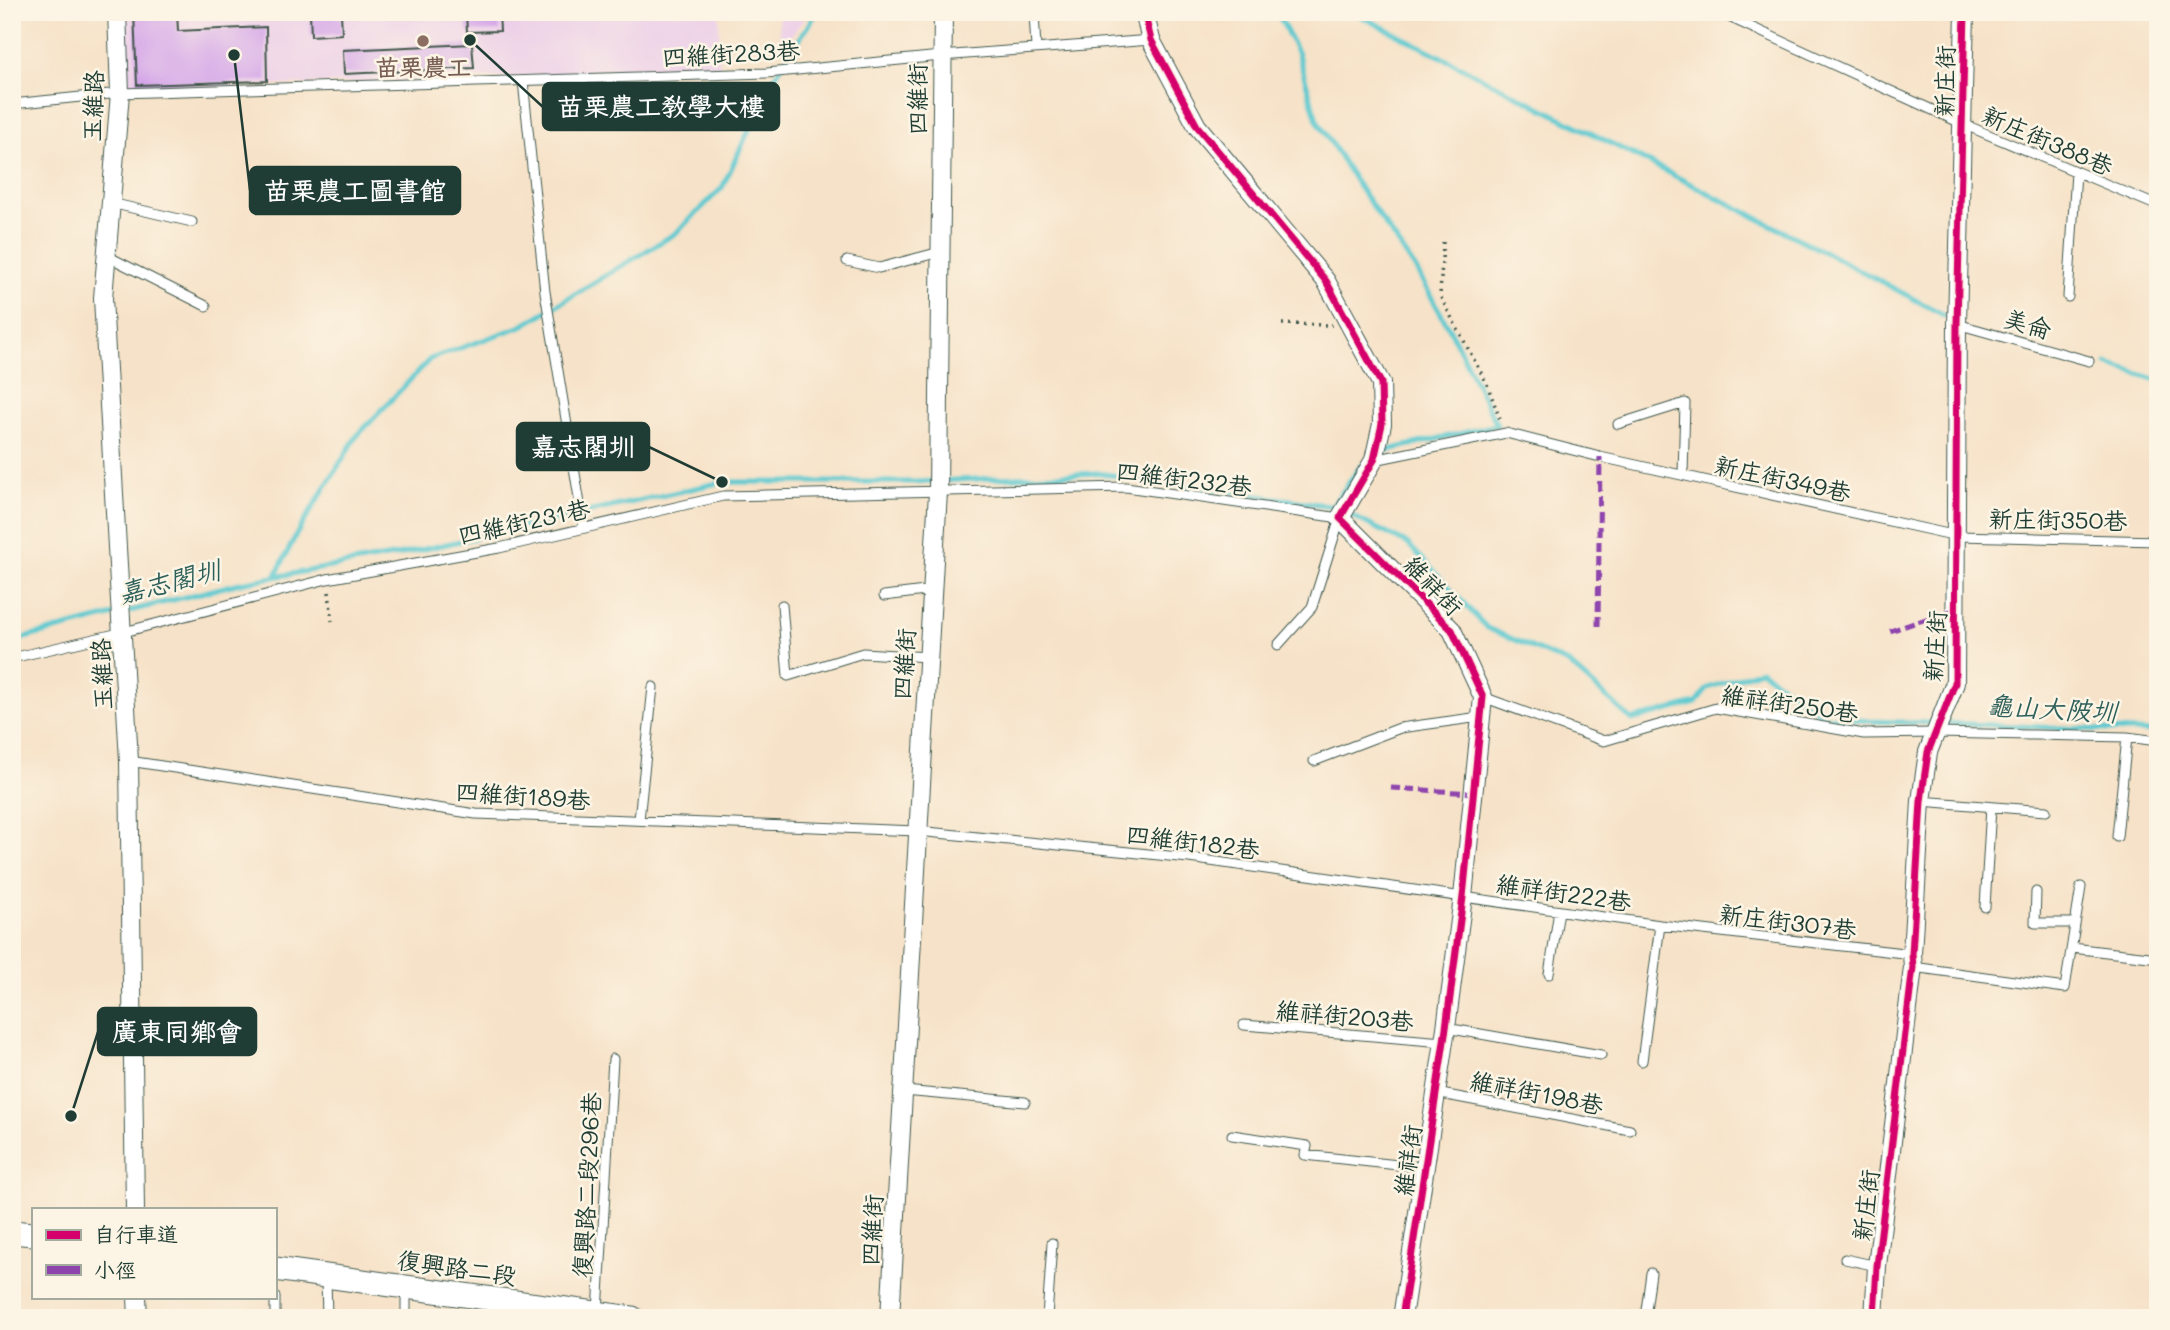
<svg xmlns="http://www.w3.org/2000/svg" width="2170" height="1330" font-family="Mali,'LXGW WenKai TC',sans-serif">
	<rect width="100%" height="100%" fill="#fcf5e5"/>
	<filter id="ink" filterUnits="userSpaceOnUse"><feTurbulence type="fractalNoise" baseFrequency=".0143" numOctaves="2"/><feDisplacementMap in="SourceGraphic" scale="14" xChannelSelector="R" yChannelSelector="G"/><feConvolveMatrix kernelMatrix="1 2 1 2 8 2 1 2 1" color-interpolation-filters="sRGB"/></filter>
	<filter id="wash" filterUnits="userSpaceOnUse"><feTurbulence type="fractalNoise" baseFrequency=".00686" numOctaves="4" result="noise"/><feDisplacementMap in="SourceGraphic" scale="28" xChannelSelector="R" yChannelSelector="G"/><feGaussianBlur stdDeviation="1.57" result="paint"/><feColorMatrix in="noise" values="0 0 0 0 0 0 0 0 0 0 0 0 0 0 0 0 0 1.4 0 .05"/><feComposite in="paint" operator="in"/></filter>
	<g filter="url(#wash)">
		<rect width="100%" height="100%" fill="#f6e2c8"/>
		<path fill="#edd0e8" d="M124,12H719L720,70L137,90L128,87Z
			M779,12H809L780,51Z"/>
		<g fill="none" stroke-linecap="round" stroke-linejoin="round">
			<path stroke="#5cc9d0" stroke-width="5" d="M1277,12L1298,54L1317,120L1355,181L1415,268L1449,328L1497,425L1380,452
				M1353,12L1844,262L1944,315
				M2107,364L2158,380
				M1332,506L1361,466
				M275,577L296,535L356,437L430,359L522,326L676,233L722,188L772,81L817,12
				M12,641L240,583L398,555L722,482H917L1097,473L1332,506L1408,544L1487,628L1568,663L1632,720L1696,703L1708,688L1761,670L1822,716L1869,721L1934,723
				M1944,723L2158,732"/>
		</g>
		<g id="blocks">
			<path fill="#d4a5e9" d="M134,12H177L178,31L266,27L267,81L137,85Z
				M310,12H341L342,34L311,36Z
				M466,12H499L500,31L467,32Z
				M472,44L474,68L344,74L343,50Z"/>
		</g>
	</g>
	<g filter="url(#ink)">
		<use href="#blocks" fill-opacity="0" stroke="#3f564a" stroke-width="2"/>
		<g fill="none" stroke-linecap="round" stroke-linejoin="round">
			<g stroke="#3f564a" stroke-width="11">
				<path id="service" d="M1034,12L1036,49
					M1718,12L1963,124L2158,206
					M852,14L890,12
					M523,81L545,292L584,528
					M12,104L120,93L767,73L941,56L1151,40
					M111,203L192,222
					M107,256L206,306
					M847,261L879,268L940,252
					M2068,297L2076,172
					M1957,324L2089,361
					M1618,424L1685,403L1683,475
					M1374,460L1506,433L1600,457L1957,536L2158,541
					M884,596L933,590
					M782,605L788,676L863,653L928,657
					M12,658L124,632L327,579L499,548L723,496L1126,487L1340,518L1312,607L1278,645
					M1483,697L1604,741L1716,708L1864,734L1936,733L2127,737L2158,741
					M129,761L476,814L917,831L1189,858L1660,925L1912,954
					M1314,761L1400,728L1480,717
					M1921,801L2046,811
					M639,820L653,687
					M2117,837L2127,737
					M2036,892L2035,923H2074
					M1985,907L1991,807
					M2072,948L2158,958
					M1913,967L2065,988L2081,887
					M1549,974L1559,911
					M1244,1025L1443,1042
					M1446,1028L1601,1055
					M1642,1061L1660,925
					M904,1091L1025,1102
					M1436,1093L1630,1130
					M1232,1135L1307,1146L1305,1155L1426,1168
					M1845,1259L1877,1266
					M326,1278L327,1318
					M406,1288V1318
					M275,1297V1318
					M598,1312L613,1059
					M1047,1318L1052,1243
					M1645,1318L1651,1273"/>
			</g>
			<g stroke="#3f564a" stroke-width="20">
				<path id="minor" d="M117,12L120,93L103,298L129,761L135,1209
					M1144,12L1151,40L1197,126L1326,281L1381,383L1382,424L1374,460L1340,518L1452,630L1483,697L1463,897L1446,1028L1402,1318
					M137,1297L138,1318
					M890,1318L938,492L943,12
					M1874,1318L1877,1266L1913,967L1912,954L1921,801L1928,752L1955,683L1957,324L1965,12"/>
			</g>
			<g stroke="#3f564a" stroke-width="25">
				<path id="tertiary" d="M12,1232L33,1234
					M275,1269L632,1318"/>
			</g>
			<path stroke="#3f564a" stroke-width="3.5" stroke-dasharray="2 5" stroke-linecap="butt" d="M1443,242L1440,296L1487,384L1501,422
				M1282,324L1332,325
				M329,592L332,621"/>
			<use href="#service" stroke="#fff" stroke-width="9"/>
			<use href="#minor" stroke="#fff" stroke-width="18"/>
			<use href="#tertiary" stroke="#fff" stroke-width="23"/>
			<path stroke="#8e44ad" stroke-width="5" stroke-dasharray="10 5" stroke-linecap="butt" d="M1598,626L1600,457
				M1890,631L1956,609
				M1391,788L1473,793"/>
			<g stroke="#fcf5e5" stroke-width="11">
				<path id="cycleway" d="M1144,12L1151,40L1197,126L1326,281L1381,383L1382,424L1374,460L1340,518L1452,630L1483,697L1463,897L1446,1028L1402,1318
					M1874,1318L1877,1266L1913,967L1912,954L1921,801L1928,752L1955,683L1957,324L1965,12"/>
			</g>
			<use href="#cycleway" stroke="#d6006c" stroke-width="7"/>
		</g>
	</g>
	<circle fill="#8d6e63" stroke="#fcf5e5" stroke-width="2.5" cx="423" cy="41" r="7"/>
	<g text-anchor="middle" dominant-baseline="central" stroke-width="5" stroke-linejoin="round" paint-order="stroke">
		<g font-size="24" fill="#1f3d34" stroke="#fcf5e5">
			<text transform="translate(731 53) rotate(-3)">四維街283巷</text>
			<text transform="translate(1944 81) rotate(-89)">新庄街</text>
			<text transform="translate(916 99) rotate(-90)">四維街</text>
			<text transform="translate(92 106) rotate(-88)">玉維路</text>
			<text transform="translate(2048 140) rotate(23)">新庄街388巷</text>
			<text transform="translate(2028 323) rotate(16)">美侖</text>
			<text transform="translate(1184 478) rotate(7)">四維街232巷</text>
			<text transform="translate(1783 478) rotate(12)">新庄街349巷</text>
			<text transform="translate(2058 519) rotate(1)">新庄街350巷</text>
			<text transform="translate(524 521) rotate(-12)">四維街231巷</text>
			<text transform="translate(1434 585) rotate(46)">維祥街</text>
			<text transform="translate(1934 646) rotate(-86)">新庄街</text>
			<text transform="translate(903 664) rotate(-86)">四維街</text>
			<text transform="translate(101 674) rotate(-92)">玉維路</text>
			<text transform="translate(1790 703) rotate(8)">維祥街250巷</text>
			<text transform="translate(523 795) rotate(4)">四維街189巷</text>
			<text transform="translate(1193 841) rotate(7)">四維街182巷</text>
			<text transform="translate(1564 892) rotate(8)">維祥街222巷</text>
			<text transform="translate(1788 921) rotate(7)">新庄街307巷</text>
			<text transform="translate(1345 1015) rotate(5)">維祥街203巷</text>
			<text transform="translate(1537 1092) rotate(11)">維祥街198巷</text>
			<text transform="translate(1407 1160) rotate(-82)">維祥街</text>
			<text transform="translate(586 1185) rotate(-87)">復興路二段296巷</text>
			<text transform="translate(1865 1205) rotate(-83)">新庄街</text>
			<text transform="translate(871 1230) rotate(-87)">四維街</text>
			<text transform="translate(457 1267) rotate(8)">復興路二段</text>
		</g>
		<g font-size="24" font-weight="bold" fill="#785e54" stroke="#fcf5e5">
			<text x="423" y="66">苗栗農工</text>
		</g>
		<g font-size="26" font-style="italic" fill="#2e605b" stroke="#fcf5e5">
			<text transform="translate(169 581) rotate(-14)">嘉志閣圳</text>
			<text transform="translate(2052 708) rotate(3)">龜山大陂圳</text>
		</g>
	</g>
	<path fill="none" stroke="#1f3d34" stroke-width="2.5" d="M470 40L543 107M234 55L250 190M722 482L649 447M71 1116L98 1032"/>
	<g fill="#1f3d34" stroke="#fcf5e5" stroke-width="2.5">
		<circle cx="470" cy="40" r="7"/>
		<circle cx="234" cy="55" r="7"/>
		<circle cx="722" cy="482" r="7"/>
		<circle cx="71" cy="1116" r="7"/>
	</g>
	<g fill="#1f3d34" stroke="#1f3d34" stroke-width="2.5">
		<rect x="543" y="83" width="236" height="47" rx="7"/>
		<rect x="250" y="167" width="210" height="47" rx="7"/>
		<rect x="517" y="423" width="132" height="47" rx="7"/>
		<rect x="98" y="1008" width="158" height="47" rx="7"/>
	</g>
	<g font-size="26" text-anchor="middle" font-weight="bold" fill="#fff">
		<text x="661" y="116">苗栗農工教學大樓</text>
		<text x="355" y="200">苗栗農工圖書館</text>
		<text x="583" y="456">嘉志閣圳</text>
		<text x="177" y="1041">廣東同鄉會</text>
	</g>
	<rect width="2170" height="1330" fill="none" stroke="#fcf5e5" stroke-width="42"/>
	<rect x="32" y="1208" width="245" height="91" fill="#fcf5e5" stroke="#a4ab9e" stroke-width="2"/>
	<rect x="46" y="1230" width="35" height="10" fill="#d6006c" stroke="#a4ab9e" stroke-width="2"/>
	<text x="94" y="1242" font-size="21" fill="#1f3d34">自行車道</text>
	<rect x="46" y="1265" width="35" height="10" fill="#8e44ad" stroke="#a4ab9e" stroke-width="2"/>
	<text x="94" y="1278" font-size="21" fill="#1f3d34">小徑</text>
</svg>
